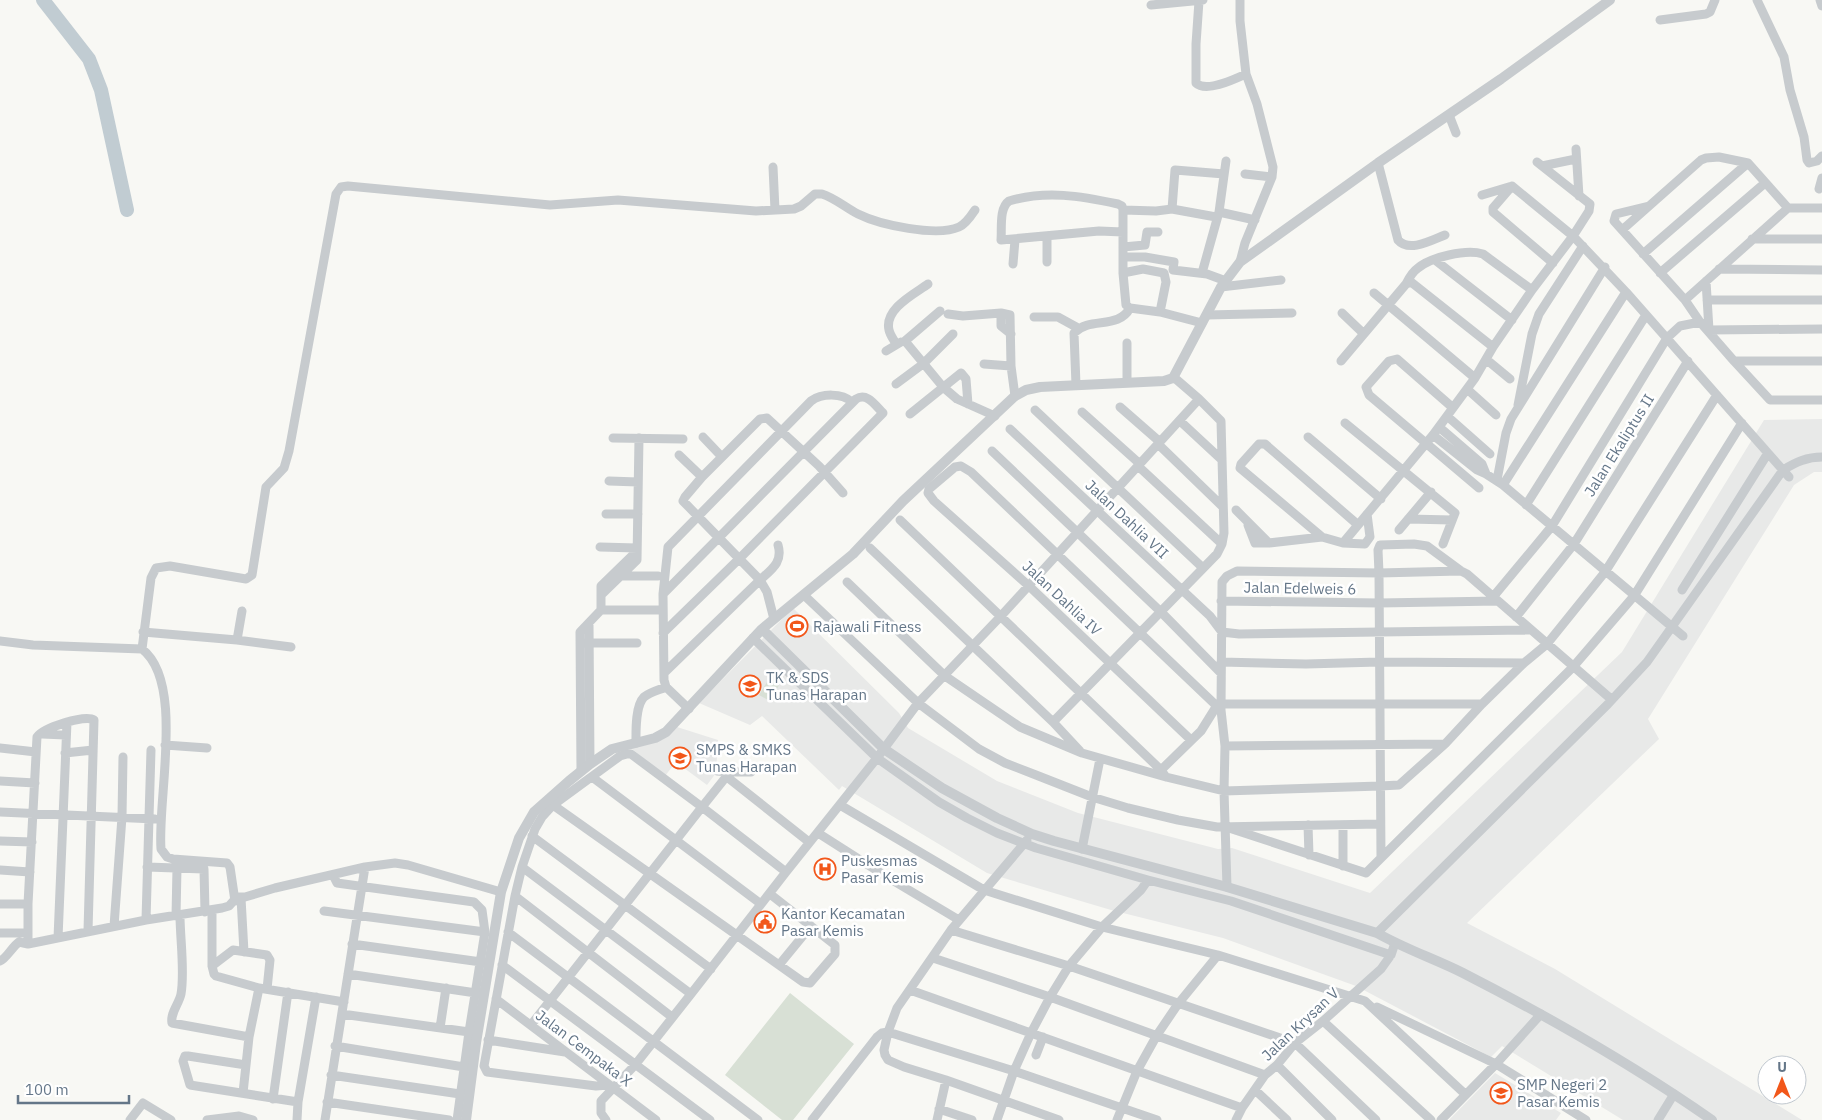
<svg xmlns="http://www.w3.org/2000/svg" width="1822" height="1120" font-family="'IBM Plex Sans',sans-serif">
	<rect width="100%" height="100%" fill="#f8f8f4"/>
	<path fill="#e8e9e8" d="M1822,419V472H1814L1794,485L1648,719L1659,739L1467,923L1555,969L1802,1120H1623L1502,1046L1491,1057L1356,986L1223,938L1111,910L987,873L842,786L839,790L762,716L750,725L699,703L793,608L899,713L908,728L997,781L1078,813L1218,849L1232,848L1370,893L1622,652L1764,420Z
		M677,727L718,740L716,773L707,785L684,768L672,767L665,776L631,748Z
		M1495,1073L1561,1113L1556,1120H1449Z"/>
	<path fill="#d8e0d5" d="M772,674L782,680L770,701L759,695Z
		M790,993L854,1044L793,1120H782L725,1075Z"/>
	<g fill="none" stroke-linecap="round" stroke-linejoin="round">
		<path stroke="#c1ccd2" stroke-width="14" d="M43,0L89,59L101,90L127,210"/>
		<path stroke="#c7cbce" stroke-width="9" d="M1757,0L1784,57L1790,90L1804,137L1807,160L1809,163L1817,161L1822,156
			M1820,0L1822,6
			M1199,1L1196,44V83C1206,93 1235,79 1246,74
			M1151,5L1203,0
			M1660,20L1706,14L1710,12L1715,0
			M1449,115L1456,133
			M1576,149L1579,196
			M1226,161L1219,212L1255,220
			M1378,163L1398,240C1409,253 1432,240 1445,235
			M1542,166L1576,159
			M773,167L775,210
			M1245,174L1272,177
			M1512,186L1573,236L1589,211L1590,204L1537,162
			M1512,186L1493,208V212L1553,263
			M1819,189L1822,178
			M1482,195L1512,186
			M1649,206L1616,214L1614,221L1685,300L1700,322L1734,361L1770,400H1822
			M1172,209L1175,170L1224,174
			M1123,210L1156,211L1172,209L1216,217
			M1622,230L1701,160L1706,158L1719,157L1748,163L1788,208H1822
			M1123,232L1099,231L1001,240C1002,228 999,208 1009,201C1046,190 1081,196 1118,204L1122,206L1123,210V273L1126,305L1130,308L1160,312L1202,323
			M1047,237V262
			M1752,239H1822
			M1123,247L1145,245L1147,232H1158
			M1643,254L1748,163
			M1123,257H1145L1174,262L1173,270L1207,274L1226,281
			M1435,260L1512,320
			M1240,262L1245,243L1272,177L1273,167L1257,104L1246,74L1240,21V0
			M1013,264L1015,240
			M1719,269L1822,270
			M1123,273L1143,269L1164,273L1166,282L1160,312
			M1202,273L1219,212
			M1660,273L1765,183
			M1706,281L1709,330L1822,329
			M1406,284C1409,278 1412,272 1418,268C1431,257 1466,249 1483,254L1532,290
			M1221,287L1281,280
			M1374,293L1475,378
			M1685,300L1788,208
			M1707,300H1822
			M940,311L905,341L943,387L957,399L995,416
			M1001,313V326L1011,334
			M1342,313L1364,334
			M948,314L963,316L1001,313L1010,315L1011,366L984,364
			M1207,315L1292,313
			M1034,317H1058L1078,328
			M896,344C894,340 890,335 889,330C884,309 914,294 928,284
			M886,351L901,342
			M1487,360L1510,379
			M1341,361L1406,284L1411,282L1493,347
			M1734,361H1822
			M1011,366L1015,396
			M1127,382V343
			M896,384L923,364L953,334
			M1076,385L1074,333C1090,316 1118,330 1130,308
			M1467,389L1496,415
			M1199,399L1221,421L1224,533L1222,544
			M1518,405L1532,334L1539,314L1583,246
			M1120,407L1160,442
			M1452,407L1397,359L1389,361L1366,387L1369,395L1479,488
			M1035,410L1203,568
			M1082,412L1140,464
			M910,414L961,373L966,379L968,404
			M1447,416L1490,454
			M1180,421L1222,460
			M1345,423L1455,513L1443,544
			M1439,427L1482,464L1486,474
			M1010,429L1181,589L1210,616L1222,632L1239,634L1530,630
			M1433,435L1477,470L1486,474L1503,485L1683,636
			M703,437L722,457
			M1308,437L1381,499
			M613,438L683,439
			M1158,444L1223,507
			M992,451L1161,612L1221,673
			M679,455L702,477
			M1497,480L1506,433L1511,419L1605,267
			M609,481L638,482
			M1503,485L1626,292
			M1526,505L1646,315
			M1236,510L1269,543L1322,537L1343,543L1365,544L1370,537L1367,514
			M606,514H638
			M1408,519L1452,520
			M900,520L1161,770L1166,777
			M1248,525L1255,543H1269
			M1399,530L1431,492
			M1322,537L1240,468L1241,464L1259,444H1265L1357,524
			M1343,543L1433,435L1475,378L1493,347L1532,290L1573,236L1626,292L1789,477
			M778,545C783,562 772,569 760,580L683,501L685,497L702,477L760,419L767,418L819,466L843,493
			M600,547L637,548
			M870,548L1053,722L1217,554L1222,544L1138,466
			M621,576H658
			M847,582L945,676L1020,727L1082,753L1166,777L1224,791L1380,786L1399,785L1445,744
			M1682,590L1768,453
			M663,594L856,399C867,392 875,405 883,413L740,558L663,633
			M601,595L637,560L639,438
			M1493,597L1552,526L1667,338L1680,326L1700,322
			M807,598L918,703L979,749L1005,763L1036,775L1092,797L1128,808L1178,820L1217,827L1380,824
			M1221,601L1379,603L1498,601
			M601,610V586L637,551
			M1516,617L1574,544L1688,361
			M589,623L590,764
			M143,632L237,640L291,647
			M753,638L877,758L939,802L967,818L997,833L1036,848L1148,880L1231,901L1391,955
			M237,640L242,611
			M0,641L33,645L142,649C185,682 157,799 161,849L167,857L173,859L227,863L230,867L235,901
			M585,643H637
			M142,649L151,578L156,568L170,566L246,579L252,575L266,487L284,468L289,451L336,194L341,187L348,186L550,205L618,200L756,211L794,209L801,206L815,194H822C835,198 846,208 858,214C880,225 937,237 959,227C966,224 971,216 975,210
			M1221,662L1306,664L1379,662L1524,663
			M664,673L760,580L767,592L774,619
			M1222,704H1482
			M689,709L666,687L664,680L663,594L668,547L811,401C822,393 842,393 852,402
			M1053,722L1080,751
			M42,734L66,735
			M1191,740L1029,586L934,501L928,493L929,489L955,467L961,466L971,472L1221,710
			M636,743C636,732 635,706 644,697C650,692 659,690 666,687
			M165,745L207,748
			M1225,746L1445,744L1482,704L1524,663L1547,644L1605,572L1717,395
			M0,748L36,752
			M65,753L93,750
			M1161,770L1201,731L1216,707
			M581,771L580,632L601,610H659
			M717,771L730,772
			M751,772H730L702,807L786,872
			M592,777L761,904
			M727,777L809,842
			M0,781L35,783
			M553,805L803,982L810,983L835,954V945L770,894
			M840,805L984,890L1102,927L1218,955L1365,1001L1465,1094
			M0,812L155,819
			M1308,825L1309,855
			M1343,825V866
			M1226,827L1366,873L1573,667L1634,596L1742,423
			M818,833L887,877L959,920
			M532,836L711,969
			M1027,840L951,930L897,1008L888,1032L884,1050L885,1055L888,1060L904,1067L946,1080L1059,1120
			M0,841L32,842
			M1082,849L1100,759
			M1381,858L1379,573L1378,550L1380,545L1414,544L1427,546L1461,571L1467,574L1611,699
			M147,867L204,869L205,912
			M522,867L691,994
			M0,870L30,872
			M333,875L337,883L474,902L482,910L485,932L469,1032L457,1120
			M1227,887L1224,791L1225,746L1221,710L1222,582L1227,576L1237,571L1379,573L1460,571
			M515,896L672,1017
			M241,898L244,952
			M0,904H28
			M212,911V966
			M324,911L485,932
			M180,915C180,938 185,972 181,994C179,1004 170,1013 172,1023L249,1037
			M176,916L177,868
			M146,920L151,750
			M114,926L122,817L123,757
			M951,930L1069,966L1295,1043L1376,1120
			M508,932L758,1120
			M0,933H28
			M1377,933L1608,704L1647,662L1783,470C1796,462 1807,457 1822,457
			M58,938L67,722
			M28,944V904L37,737C43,728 85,714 94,720L88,931
			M352,944L481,962
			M933,958L1050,997L1265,1075
			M0,961C6,959 12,947 19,942L28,944L146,920L222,908L229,906L237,897H245L275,888L365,867L395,863L408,865L501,892
			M502,965L710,1120
			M779,965L811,926
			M348,974L476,993
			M259,988L216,976L214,974L212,966L233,950L267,955L270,960L267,989
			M910,990L1242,1108
			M496,999L656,1120
			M1377,1007L1496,1064L1586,1120
			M342,1014L469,1032
			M1323,1021L1431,1120
			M531,1025L702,807L631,754H627L620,756L553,805L542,817L535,829L522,867L515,896L484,1066L487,1072L596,1086L609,1085
			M440,1028L446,988
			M488,1040L565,1052
			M335,1046L464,1067
			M1036,1055L1043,1037
			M246,1065L188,1056H185L183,1061L190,1085L298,1102L297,1120
			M1277,1065L1332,1120
			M331,1075L460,1094
			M1255,1090L1287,1120
			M243,1093L249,1037L259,988L344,1002
			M273,1099L288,992
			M298,1102L316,997
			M327,1102L449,1120
			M939,1109L972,1120
			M130,1120L143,1103L171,1120
			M207,1120L239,1116L253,1120
			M325,1120L365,867
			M606,1120L601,1113V1101L635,1065L691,994L786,872L877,758L918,703L1001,616L1199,399L1177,380L1173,378
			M812,1120L877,1037L882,1033L888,1032L1014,1071L1157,1120
			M937,1120L946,1080
			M997,1120L1014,1071L1031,1033L1050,997L1069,966L1102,927L1141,890L1148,880
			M1117,1120L1137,1071L1157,1035L1178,1004L1218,955
			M1236,1120L1242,1108L1265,1075L1277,1065L1295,1043L1323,1021L1381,969L1391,955L1395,943
			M1441,1120L1496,1064L1541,1014
			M1658,1120L1674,1094"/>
		<path stroke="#c7cbce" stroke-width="10" d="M762,629L884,749L942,788L997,818L1032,834L1054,841L1227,887L1377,933C1405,949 1435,959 1463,973C1549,1017 1633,1065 1712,1120
			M466,1120L476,1043L501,892L519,838L534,812L569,781L590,764L612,749L655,738L666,732L762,629L853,554L903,501L1015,396L1026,390L1040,387L1164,381L1173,378L1221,287L1240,262L1378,163L1501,79L1610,0"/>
	</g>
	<defs>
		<g id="stadium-ring" transform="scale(1.125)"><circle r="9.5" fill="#fff" stroke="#f2571a" stroke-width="1.5"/><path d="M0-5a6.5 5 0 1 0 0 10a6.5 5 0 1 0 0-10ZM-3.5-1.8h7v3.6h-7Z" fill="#f2571a"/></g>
		<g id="school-ring" transform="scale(1.125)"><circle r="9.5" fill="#fff" stroke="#f2571a" stroke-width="1.5"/><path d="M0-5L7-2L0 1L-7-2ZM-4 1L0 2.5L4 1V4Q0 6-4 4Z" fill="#f2571a"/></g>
		<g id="hospital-ring" transform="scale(1.125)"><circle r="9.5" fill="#fff" stroke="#f2571a" stroke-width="1.5"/><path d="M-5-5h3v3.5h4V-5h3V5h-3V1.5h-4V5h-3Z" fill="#f2571a"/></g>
		<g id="civic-ring" transform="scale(1.125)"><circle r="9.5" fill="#fff" stroke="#f2571a" stroke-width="1.5"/><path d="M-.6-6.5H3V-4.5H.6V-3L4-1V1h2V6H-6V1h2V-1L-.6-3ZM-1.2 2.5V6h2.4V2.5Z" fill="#f2571a"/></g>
	</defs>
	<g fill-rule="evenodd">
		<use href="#stadium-ring" x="797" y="626"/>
		<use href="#school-ring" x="750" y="686"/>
		<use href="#school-ring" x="680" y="758"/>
		<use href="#hospital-ring" x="825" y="869"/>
		<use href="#civic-ring" x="765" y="922"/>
		<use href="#school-ring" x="1501" y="1093"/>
	</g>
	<g text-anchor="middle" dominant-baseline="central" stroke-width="5" stroke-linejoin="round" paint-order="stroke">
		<g font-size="15" fill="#647688" stroke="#fff">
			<text transform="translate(1619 445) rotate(-58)">Jalan Ekaliptus II</text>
			<text transform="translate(1127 519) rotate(43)">Jalan Dahlia VII</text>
			<text transform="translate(1300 588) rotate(1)">Jalan Edelweis 6</text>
			<text transform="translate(1062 598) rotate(43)">Jalan Dahlia IV</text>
			<text transform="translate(1300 1024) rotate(-43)">Jalan Krysan V</text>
			<text transform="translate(584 1048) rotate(37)">Jalan Cempaka X</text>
		</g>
		<g font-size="15" fill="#647688" stroke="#fff" text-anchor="start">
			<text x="813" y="626">Rajawali Fitness</text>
			<text x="766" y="677">TK &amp; SDS<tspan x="766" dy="17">Tunas Harapan</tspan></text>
			<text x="696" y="749">SMPS &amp; SMKS<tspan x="696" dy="17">Tunas Harapan</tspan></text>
			<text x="841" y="860">Puskesmas<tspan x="841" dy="17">Pasar Kemis</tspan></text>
			<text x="781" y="913">Kantor Kecamatan<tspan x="781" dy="17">Pasar Kemis</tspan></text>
			<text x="1517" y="1084">SMP Negeri 2<tspan x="1517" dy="17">Pasar Kemis</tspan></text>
		</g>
	</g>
	<g transform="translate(1782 1080)"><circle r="24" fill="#ffffff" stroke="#c1c8cf"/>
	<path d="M0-4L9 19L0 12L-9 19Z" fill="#f2571a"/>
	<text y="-8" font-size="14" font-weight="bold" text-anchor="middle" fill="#647688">U</text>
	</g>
	<path d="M18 1095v8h111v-8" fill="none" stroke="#647688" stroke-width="2.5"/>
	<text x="25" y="1095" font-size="15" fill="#647688" stroke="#ffffff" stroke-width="4" paint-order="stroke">100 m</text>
</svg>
